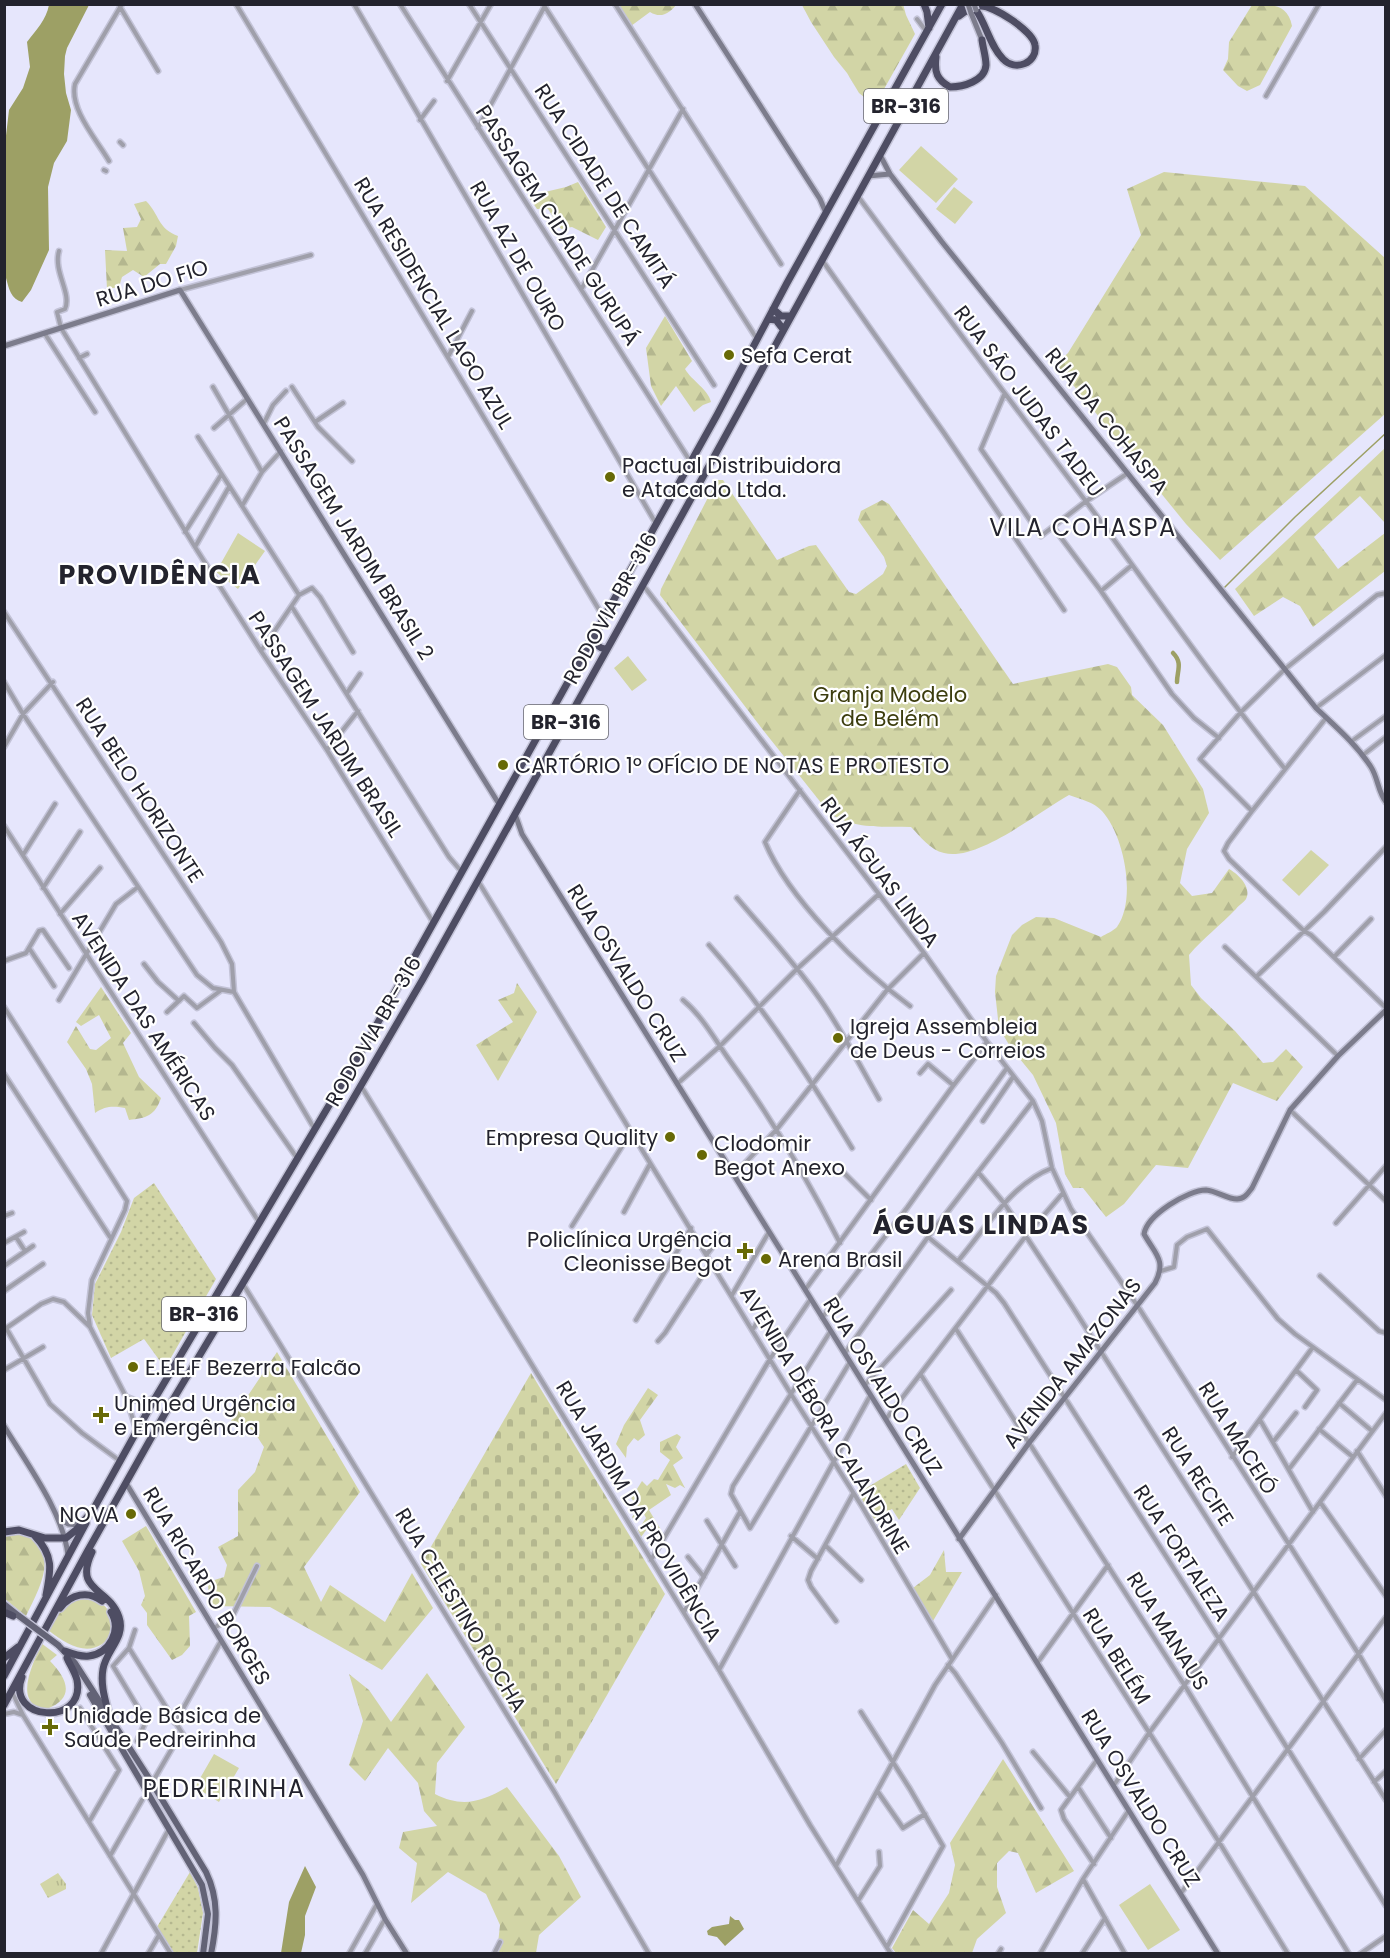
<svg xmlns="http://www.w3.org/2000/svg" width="1390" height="1958" font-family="Poppins,sans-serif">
	<defs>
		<pattern id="grass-tufts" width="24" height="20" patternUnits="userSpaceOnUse" patternTransform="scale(1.5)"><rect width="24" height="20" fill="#d2d5a6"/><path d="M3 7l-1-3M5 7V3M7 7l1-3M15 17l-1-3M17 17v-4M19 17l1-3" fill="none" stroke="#b4b78f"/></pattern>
		<pattern id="forest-firs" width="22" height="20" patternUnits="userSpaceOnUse" patternTransform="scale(1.5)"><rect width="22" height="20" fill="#d2d5a6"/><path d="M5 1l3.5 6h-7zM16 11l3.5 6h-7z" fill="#b4b78f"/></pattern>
		<pattern id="cemetery-stones" width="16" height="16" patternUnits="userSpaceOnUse" patternTransform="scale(1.5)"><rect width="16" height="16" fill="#d2d5a6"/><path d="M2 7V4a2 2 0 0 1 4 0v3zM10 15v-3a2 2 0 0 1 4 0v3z" fill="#b4b78f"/></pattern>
		<pattern id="park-dots" width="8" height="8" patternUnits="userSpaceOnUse" patternTransform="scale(1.5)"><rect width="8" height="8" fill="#d2d5a6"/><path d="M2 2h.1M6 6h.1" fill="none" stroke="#b4b78f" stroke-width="1.8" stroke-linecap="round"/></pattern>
	</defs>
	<rect width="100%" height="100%" fill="#e6e6fc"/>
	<path fill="url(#grass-tufts)" d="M58,1873L66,1884V1889L48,1898L40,1884Z"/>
	<path fill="url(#forest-firs)" d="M903,4L906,15L915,34L879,98L869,101L859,93L847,73L834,57L811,22L802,5Z
		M617,5H676C670,13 661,19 650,12L631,26Z
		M1252,5C1271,4 1288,4 1292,26L1260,85L1247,91L1238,86L1223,70L1228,59L1229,42Z
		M1164,172L1305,186L1385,258V414L1220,560L1186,524L1056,364L1068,353L1141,235L1127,189Z
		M578,182L606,227L598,240L572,227L561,229L548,209H537L528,196L566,187Z
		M146,201C160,215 157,228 178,236L176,246L166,264H160L144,277L133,270L122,277L119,287L107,289L105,250L127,251L123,228L137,227L141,219L134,204Z
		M665,316L692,361L685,369C692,381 708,389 711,402L703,405L694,412L676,386L661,406L651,386L646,348Z
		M1385,448V523L1360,496L1314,537L1338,569L1385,533V571L1313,627L1300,606L1283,597L1254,616L1235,589Z
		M717,480H723L777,560L809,546L816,545L849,592L856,594L883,574L887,566L884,557L858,520L861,511L882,500L889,504L1013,684L1108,664L1117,667L1131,687L1132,695L1163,725L1203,789L1209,813L1187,849L1180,883L1192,896L1212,893L1229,869C1238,874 1252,887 1246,899C1244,902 1238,906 1236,909C1221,925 1203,938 1189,955L1191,985L1201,998L1235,1031L1263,1063L1273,1062L1286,1049L1303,1067L1277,1101L1233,1083L1188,1168L1156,1165L1124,1204L1106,1217L1083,1188H1073L1065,1174L1056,1123L1033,1075L1011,1048L999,1028L995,992L996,976L1012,935L1022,925L1036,917L1054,918L1101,937C1106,934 1113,931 1117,927C1137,899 1124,835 1102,811C1094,802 1080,799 1069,795C1040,811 977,862 944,853C930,850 920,836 911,827C880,826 859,830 830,814L763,730L660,595L661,589Z
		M517,983L537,1012L498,1081L476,1045L513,1022L498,1000L514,993Z
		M101,987L131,1033L123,1043L139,1077L161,1098C155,1116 146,1118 129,1120L125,1108C112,1106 106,1106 95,1113L92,1084L86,1069L67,1042L76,1026L90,1049L96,1050L111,1038L99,1015L81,1026L76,1022Z
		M277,1352L360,1492L304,1567L321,1602L330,1585L385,1622L412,1573L433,1608L382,1670L270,1607L209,1606L208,1582L224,1577L227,1565L218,1547L238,1536V1490L255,1472L264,1447C252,1429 252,1424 229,1424Z
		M648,1388L658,1395L640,1420L645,1435L638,1441L634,1438L627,1447L626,1458L616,1444L624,1425Z
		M677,1434L681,1437L676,1447L683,1458L673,1465L685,1488L680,1485L675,1488L666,1484L671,1495L649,1510L661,1530L657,1535L650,1525L641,1537L638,1530L646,1518L643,1512L635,1522L632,1517L639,1508L631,1498L638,1491L637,1489L642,1481L647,1486L654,1479L658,1480L670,1460L660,1452V1442Z
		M146,1526L196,1612L189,1616L190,1646L182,1655L172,1660L147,1625V1613L141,1605L145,1596L139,1571L122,1541Z
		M15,1532C64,1544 41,1586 26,1616L5,1599L4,1536Z
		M944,1550L946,1572H962L933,1621L913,1588L930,1575Z
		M79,1597C102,1600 109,1605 116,1628C97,1661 72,1649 48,1630C54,1614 65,1605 79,1597Z
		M41,1643L57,1655L50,1661C67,1678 76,1698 47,1709C43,1708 37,1707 33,1704C18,1690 36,1659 41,1643Z
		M427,1673L465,1727L437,1763L435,1794C462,1808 482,1802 507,1787L559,1856L581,1897L539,1935L536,1953H497L500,1925L486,1894L448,1872L411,1903L417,1863L399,1848L403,1832L437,1826L424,1811L418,1783L388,1748L365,1781L349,1765L363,1721L349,1674L369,1690L391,1722Z
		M1003,1759L1074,1871L1036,1893L1018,1853L1009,1851L997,1863V1887L1006,1913L977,1939L972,1953H896L892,1948L913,1910L929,1924L949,1893L955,1865L950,1843Z"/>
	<path fill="url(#cemetery-stones)" d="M531,1373L665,1594L556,1784L421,1564Z"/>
	<path fill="url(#park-dots)" d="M154,1183L216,1279L165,1368L144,1339L111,1358L92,1315L95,1284L121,1232L134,1198Z
		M906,1464L920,1488L899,1520L892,1509L874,1519L858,1493Z
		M190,1872L198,1888L203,1913L197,1953H174L157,1927Z"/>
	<path fill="#d2d5a6" d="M921,146L958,179L936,203L899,170Z
		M954,187L973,202L955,224L936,209Z
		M238,533L265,551L238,589L216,572Z
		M628,656L647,680L632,691L614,668Z
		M1311,850L1329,865L1299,896L1282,880Z
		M214,1754L239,1768L219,1802L195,1787Z
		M1150,1884L1180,1930L1148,1950L1119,1905Z"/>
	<path fill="#9da065" d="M49,5H89L67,48L65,56L64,74L66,93L71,110L67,141L54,163L48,187L49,250L31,290L22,302C11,299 9,289 6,278L5,144L9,110L23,88L30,67L27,42C36,30 46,20 49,5Z
		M305,1866L316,1887L305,1916V1935L301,1953H281L289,1902Z
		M730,1916L735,1920H739L744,1929L725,1946L717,1937L708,1935L707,1931L712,1927L729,1924Z"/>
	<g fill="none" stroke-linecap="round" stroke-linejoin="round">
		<path stroke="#9da065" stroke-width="1.5" d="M1225,587L1295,517L1386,433"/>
		<path stroke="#9da065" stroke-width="4.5" d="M1173,653C1183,663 1177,671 1177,682"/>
		<g stroke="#c3c3d7" stroke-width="7">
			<path id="street" d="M236,4L604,618
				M354,4L655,522
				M400,4L690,461
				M469,4L714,385
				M543,4L757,339
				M615,4L781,264
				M120,7L158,71
				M917,19L926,31
				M447,81L491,4
				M1266,96L1319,4
				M420,120L434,101
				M478,128L546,4
				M120,142L123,145
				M109,161C97,140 69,109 75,84L122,4
				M104,170L106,171
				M857,195C932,297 1009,399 1085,500C1151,590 1215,682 1285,769
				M59,251C53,272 72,293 65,309L57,312L61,328L195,547L261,651L327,750L433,922
				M822,260L944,433L1064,610
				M582,288L683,109
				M180,290L311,255
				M45,334L95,412
				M449,355L472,311
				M79,358L87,354
				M213,387L262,472
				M292,387L318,427L352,461
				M1004,395L981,449L1041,536L1085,502L1128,473
				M315,422L343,403
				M264,423L273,405L286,391
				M214,428L247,399
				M198,437L299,595
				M242,506L262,472L281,451
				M1053,527L1101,591L1172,694L1194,718L1219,738
				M185,532L221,475
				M195,547L229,487
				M643,585L924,953L987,1042L1033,1101L1042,1121L1052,1168L1071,1209L1137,1305L1358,1653L1386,1701
				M1101,591L1131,566
				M292,607L449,857L461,871
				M4,612L221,942L232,964L234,992
				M261,651L299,595L312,588L320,597L353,652
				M4,682L23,714L197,975L213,988L234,992
				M347,693L360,674
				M1316,708L1386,655
				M1326,718L1252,811L1228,843L1224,851L1229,859L1304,931L1311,935L1386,1008
				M1352,741L1386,716
				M4,747L23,714L53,682
				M327,750L358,711
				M1363,755L1386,737
				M800,790L765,842C788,898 861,970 910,1006
				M1252,811L1200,759L1241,712L1285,669L1377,595L1386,593
				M4,826L259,1222
				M23,855L55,804
				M478,881L791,1394L863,1508L952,1659
				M43,888L80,832
				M737,898C764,930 793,961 817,995C841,1028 859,1064 879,1099
				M60,914L100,868
				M709,945C764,1007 809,1077 852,1148
				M1225,947L1338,1056
				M29,948L54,986
				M1334,957L1371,919
				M4,961L26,953L39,931L43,930L69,968
				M144,964L158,982L179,1001
				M1257,976L1324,912L1386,847
				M234,992L314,1128
				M59,1000L116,904L138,887
				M683,1000C702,1016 714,1038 728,1058C771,1117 807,1178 840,1243
				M4,1007L127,1201L125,1210L92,1280L88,1313L90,1327L126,1397L136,1429
				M167,1012L184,996L197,1008L220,991
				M194,1023L215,1048L232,1065L297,1158
				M920,1073L928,1064L953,1085
				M4,1074L110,1237
				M677,1084L720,1046L798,968L879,894
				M361,1086L719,1670L810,1825L891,1954
				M1290,1110L1386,1201
				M983,1121L1013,1077
				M978,1172L1004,1203L1072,1306L1386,1800
				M844,1173L871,1200
				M734,1175L777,1129L887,990L924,953
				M624,1212L650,1164
				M4,1216L12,1213
				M1336,1223L1386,1166
				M572,1226L631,1132
				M16,1237L25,1251
				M928,1237L996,1293L1004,1303L1219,1639L1386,1906
				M4,1243L24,1232
				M707,1254L721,1236
				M958,1261C986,1228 1011,1184 1052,1168
				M4,1266L33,1246
				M1161,1271L1174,1267L1177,1245L1187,1237L1207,1229L1278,1319L1295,1334L1386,1400
				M1320,1276L1379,1331L1386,1333
				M243,1284L555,1793L649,1954
				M805,1290L953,1086L987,1042
				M4,1291L43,1264
				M732,1295L769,1232
				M822,1318L907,1208L1007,1068
				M636,1320L691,1228
				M6,1328L50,1404L82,1433L120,1461
				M5,1329L41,1304L53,1299L64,1302L89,1326
				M753,1329L766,1308
				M956,1329L1185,1686L1349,1954
				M830,1332L733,1486L731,1494L750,1528L850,1362
				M658,1341L665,1333L711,1262
				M845,1353L928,1237L1033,1101
				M4,1370L43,1347
				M1297,1371L1317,1390L1305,1407
				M921,1375L1219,1842L1288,1954
				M865,1385L951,1290
				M127,1397L142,1403L153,1398
				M1339,1403L1372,1431
				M886,1419L1025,1237L1063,1193
				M1260,1420L1313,1512
				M1319,1429L1353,1457
				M1273,1442L1296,1413
				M1357,1451L1386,1496
				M1232,1457L1313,1347
				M1289,1469L1357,1380
				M1320,1502L1386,1596
				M707,1521L735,1566
				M791,1536L818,1559
				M826,1546L861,1580
				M688,1557L704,1577
				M651,1560L770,1359L810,1300
				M684,1612L740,1512
				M836,1621L811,1587L808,1580L811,1571L853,1494
				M214,1628L232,1617L257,1566
				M135,1630L129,1648L113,1666L146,1721L137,1741
				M129,1648L189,1744
				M1038,1662L1108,1565
				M948,1665L955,1673L1002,1743L1041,1808
				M719,1670L870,1396
				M12,1692L23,1715L89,1822L171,1954
				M80,1708L119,1770L89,1822
				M861,1712L910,1789L943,1846L887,1947
				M4,1714L14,1712L23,1715
				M175,1723L221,1641
				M1033,1752L1070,1797
				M1359,1759L1386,1730
				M1374,1782L1386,1771
				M152,1783L181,1733
				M1114,1785L1149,1733L1386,1413
				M1078,1787L1111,1838
				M878,1792L903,1828L925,1814
				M110,1856L142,1800
				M1094,1864L1064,1819L1061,1810L1097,1760
				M836,1866L935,1685L996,1595
				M1083,1879L1125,1954
				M1181,1893L1386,1617
				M858,1901L880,1866L879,1852
				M101,1954L169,1829
				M148,1954L159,1935
				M349,1954L377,1904
				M365,1954L385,1919
				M494,1954L500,1942
				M998,1954L1001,1949
				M1040,1954L1083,1879L1129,1810
				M1082,1954L1105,1918
				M1360,1954L1386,1936
				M1385,1954L1386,1953"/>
		</g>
		<g stroke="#c3c3d7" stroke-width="8">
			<path id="secondary" d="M695,4L820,199L826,213
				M971,13L982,40
				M880,155L890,174L942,242L1316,708C1336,727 1356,744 1371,767C1378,778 1378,792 1386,802
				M868,176L890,174
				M4,346L180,290L499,804
				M515,814L522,834L1218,1954
				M4,1426C27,1464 63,1512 68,1555
				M126,1483L363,1875L385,1919L407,1954
				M59,1518L68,1524L80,1525
				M959,1539L1029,1443L1155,1283C1167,1260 1155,1254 1144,1234C1147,1215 1188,1190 1206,1190C1217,1191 1227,1199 1237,1199C1245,1199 1248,1193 1252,1188L1290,1110L1338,1056L1386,1010"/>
		</g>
		<g stroke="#c3c3d7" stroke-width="9">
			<path id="primary" d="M4,1604L19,1616
				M58,1645L75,1663L152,1783L206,1872C219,1899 217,1924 211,1954
				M90,1695L202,1885L208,1914L203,1954"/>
		</g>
		<g stroke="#c3c3d7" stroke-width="10">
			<path id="highway" d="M924,4L927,12L929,28
				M959,16C965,11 972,7 980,6C993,5 1033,31 1035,45C1038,63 1015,72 1003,59C990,46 987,26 976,10
				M936,57C934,72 937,80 950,87C963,87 985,81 986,65C986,57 983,48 982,40
				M773,309L781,316H790
				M768,319L776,320L783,329
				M595,635C595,643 597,648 606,649
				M4,1532L19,1530L45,1538H66L76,1530L93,1510L154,1400L372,1033L717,415L787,283L942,4
				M35,1536C54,1556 51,1570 46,1595
				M92,1552C73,1592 109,1587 119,1617C126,1638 106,1650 103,1669C100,1686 106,1702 110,1719
				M60,1608C71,1594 88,1590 102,1601
				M4,1612L13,1616
				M65,1651C73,1654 81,1657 89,1656C110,1653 122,1630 111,1612
				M4,1658L18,1647
				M4,1676L86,1523
				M22,1677C5,1721 86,1727 77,1680C75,1672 70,1665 67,1658
				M4,1705L87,1552L168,1408L342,1118L423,979L682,515L963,4"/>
		</g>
		<use href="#street" stroke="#9f9faa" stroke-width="4"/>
		<use href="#secondary" stroke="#7c7c8c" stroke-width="5"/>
		<use href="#primary" stroke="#636376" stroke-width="6"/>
		<use href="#highway" stroke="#4e4d63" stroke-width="7"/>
		<g stroke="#c3c3d7" stroke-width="8" stroke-linecap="butt">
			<path id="secondary-bridge" d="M968,4L971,13
				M974,4L976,10"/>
		</g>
		<g stroke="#c3c3d7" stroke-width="9" stroke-linecap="butt">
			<path id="primary-bridge" d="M19,1616L58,1645"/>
		</g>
		<use href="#secondary-bridge" stroke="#7c7c8c" stroke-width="5"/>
		<use href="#primary-bridge" stroke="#636376" stroke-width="6"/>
	</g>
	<g fill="#676906" stroke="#fff" stroke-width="2">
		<circle cx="729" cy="355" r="6"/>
		<circle cx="610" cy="477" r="6"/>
		<circle cx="503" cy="765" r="6"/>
		<circle cx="838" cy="1038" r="6"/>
		<circle cx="670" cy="1137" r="6"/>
		<circle cx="702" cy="1155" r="6"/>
		<path d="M742 1242h6v6h6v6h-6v6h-6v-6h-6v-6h6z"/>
		<circle cx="766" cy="1259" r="6"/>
		<circle cx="133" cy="1367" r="6"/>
		<path d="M98 1406h6v6h6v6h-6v6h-6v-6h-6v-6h6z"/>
		<circle cx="131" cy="1514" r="6"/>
		<path d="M47 1718h6v6h6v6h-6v6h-6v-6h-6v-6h6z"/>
	</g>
	<g text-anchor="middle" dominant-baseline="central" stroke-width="4.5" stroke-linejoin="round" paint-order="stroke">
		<g fill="#fff" stroke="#65656c" stroke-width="1.5">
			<rect x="864" y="89" width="84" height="34" rx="4.5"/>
			<rect x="524" y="705" width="84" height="34" rx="4.5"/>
			<rect x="162" y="1297" width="84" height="34" rx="4.5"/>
		</g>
		<g font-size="20" font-weight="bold" fill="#23232d">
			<text x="906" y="106">BR-316</text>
			<text x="566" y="722">BR-316</text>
			<text x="204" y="1314">BR-316</text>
		</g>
		<g font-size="21" fill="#23232d" stroke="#fff">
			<text transform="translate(605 186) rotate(57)">RUA CIDADE DE CAMITÁ</text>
			<text transform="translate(558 225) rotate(57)">PASSAGEM CIDADE GURUPÁ</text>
			<text transform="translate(518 256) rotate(60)">RUA AZ DE OURO</text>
			<text transform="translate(152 283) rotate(-17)">RUA DO FIO</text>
			<text transform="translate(434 303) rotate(59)">RUA RESIDENCIAL LAGO AZUL</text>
			<text transform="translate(1029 401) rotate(53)">RUA SÃO JUDAS TADEU</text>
			<text transform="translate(1107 421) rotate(51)">RUA DA COHASPA</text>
			<text transform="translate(354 538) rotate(58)">PASSAGEM JARDIM BRASIL 2</text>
			<text transform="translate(610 608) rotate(-61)">RODOVIA BR-316</text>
			<text transform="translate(326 724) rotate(57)">PASSAGEM JARDIM BRASIL</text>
			<text transform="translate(140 790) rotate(57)">RUA BELO HORIZONTE</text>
			<text transform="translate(880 872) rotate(53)">RUA ÁGUAS LINDA</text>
			<text transform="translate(627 973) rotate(58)">RUA OSVALDO CRUZ</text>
			<text transform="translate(144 1016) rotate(57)">AVENIDA DAS AMÉRICAS</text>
			<text transform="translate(373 1031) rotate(-60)">RODOVIA BR-316</text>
			<text transform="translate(1072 1363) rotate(-52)">AVENIDA AMAZONAS</text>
			<text transform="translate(883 1386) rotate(58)">RUA OSVALDO CRUZ</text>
			<text transform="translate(825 1420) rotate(59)">AVENIDA DÉBORA CALANDRINE</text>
			<text transform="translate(1238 1438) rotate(58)">RUA MACEIÓ</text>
			<text transform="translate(1198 1476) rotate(57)">RUA RECIFE</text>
			<text transform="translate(639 1511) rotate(59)">RUA JARDIM DA PROVIDÊNCIA</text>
			<text transform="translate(1182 1553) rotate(57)">RUA FORTALEZA</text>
			<text transform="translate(207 1586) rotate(59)">RUA RICARDO BORGES</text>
			<text transform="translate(461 1610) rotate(59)">RUA CELESTINO ROCHA</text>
			<text transform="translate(1168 1631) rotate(58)">RUA MANAUS</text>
			<text transform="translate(1117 1656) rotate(58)">RUA BELÉM</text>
			<text transform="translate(1141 1798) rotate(58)">RUA OSVALDO CRUZ</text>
		</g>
		<g font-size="21" fill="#23232d" stroke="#fff" text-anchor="start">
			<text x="741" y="355">Sefa Cerat</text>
			<text x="622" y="465">Pactual Distribuidora<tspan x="622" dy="24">e Atacado Ltda.</tspan></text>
			<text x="515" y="765">CARTÓRIO 1º OFÍCIO DE NOTAS E PROTESTO</text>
			<text x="850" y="1026">Igreja Assembleia<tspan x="850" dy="24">de Deus - Correios</tspan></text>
			<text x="658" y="1137" text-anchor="end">Empresa Quality</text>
			<text x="714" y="1143">Clodomir<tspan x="714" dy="24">Begot Anexo</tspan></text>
			<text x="732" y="1239" text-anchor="end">Policlínica Urgência<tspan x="732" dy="24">Cleonisse Begot</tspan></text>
			<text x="778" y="1259">Arena Brasil</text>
			<text x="145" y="1367">E.E.E.F Bezerra Falcão</text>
			<text x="114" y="1403">Unimed Urgência<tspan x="114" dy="24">e Emergência</tspan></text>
			<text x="119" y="1514" text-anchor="end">NOVA</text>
			<text x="64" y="1715">Unidade Básica de<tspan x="64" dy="24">Saúde Pedreirinha</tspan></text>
		</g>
		<g font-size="21" fill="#3c3d0e" stroke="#fff">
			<text x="890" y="694">Granja Modelo<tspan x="890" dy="24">de Belém</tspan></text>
		</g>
		<g font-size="24" letter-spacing="1.5" fill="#23232d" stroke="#fff">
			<text x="1083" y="527">VILA COHASPA</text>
			<text x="224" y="1788">PEDREIRINHA</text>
		</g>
		<g font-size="27" font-weight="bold" letter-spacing="1.5" fill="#23232d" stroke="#fff">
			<text x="160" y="574">PROVIDÊNCIA</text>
			<text x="981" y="1224">ÁGUAS LINDAS</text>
		</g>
	</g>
	<rect width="1390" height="1958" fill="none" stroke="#23232d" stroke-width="12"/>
</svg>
